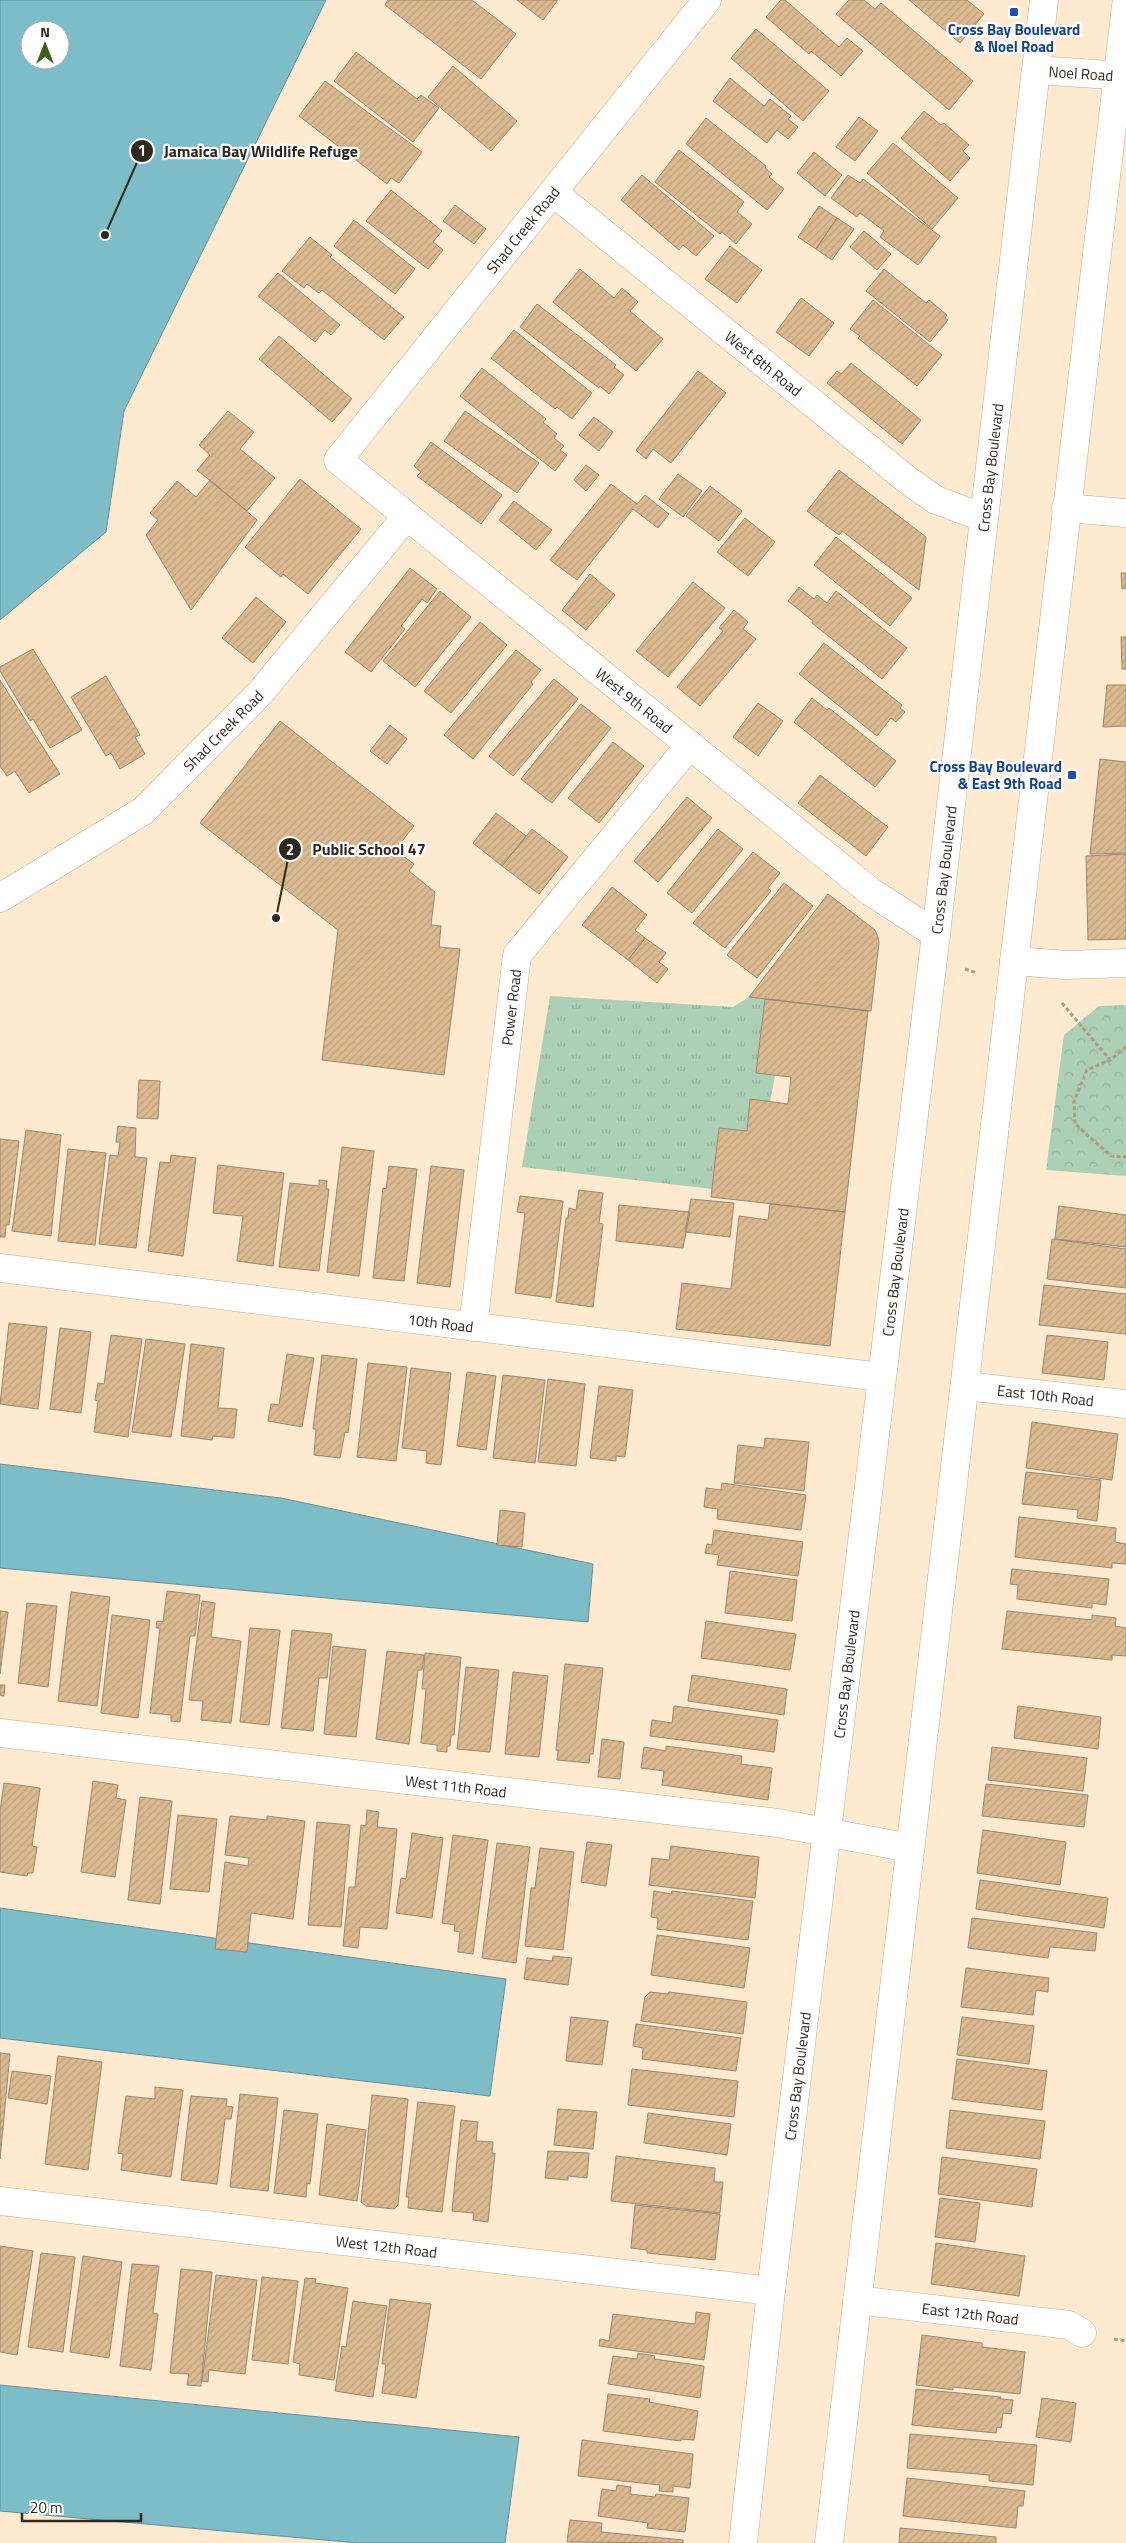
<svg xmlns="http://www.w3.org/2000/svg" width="1126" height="2543" font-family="'Titillium Web',sans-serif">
	<defs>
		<pattern id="grass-tufts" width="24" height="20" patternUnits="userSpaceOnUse" patternTransform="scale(1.25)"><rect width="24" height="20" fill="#acd0b5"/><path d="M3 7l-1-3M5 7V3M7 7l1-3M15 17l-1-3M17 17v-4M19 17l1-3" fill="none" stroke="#94b39b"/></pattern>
		<pattern id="park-crowns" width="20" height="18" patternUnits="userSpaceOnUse" patternTransform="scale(1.25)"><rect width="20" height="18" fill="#acd0b5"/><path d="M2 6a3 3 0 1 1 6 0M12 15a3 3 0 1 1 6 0" fill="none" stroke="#94b39b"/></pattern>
		<pattern id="building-hatch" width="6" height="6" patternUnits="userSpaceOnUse" patternTransform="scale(1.25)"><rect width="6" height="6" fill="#dbba90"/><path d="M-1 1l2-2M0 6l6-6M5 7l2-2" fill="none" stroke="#bca07c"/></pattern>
	</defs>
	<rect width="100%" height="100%" fill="#ffead0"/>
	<path fill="url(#grass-tufts)" d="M550,996L733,1007L749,997L765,999L756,1073L775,1075L770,1102L750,1099L747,1131L719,1128L712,1189L522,1167Z"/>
	<path fill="url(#park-crowns)" d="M1126,1005V1176L1046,1170L1064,1035L1099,1006Z"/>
	<path fill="#7cbdc7" stroke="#659094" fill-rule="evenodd" d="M0,0H326L124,411L106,532L0,620ZM30,30H60V60H30Z
		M0,1464L281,1498L593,1564L588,1622L0,1568Z
		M0,1908L506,1979L490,2096L0,2038Z
		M0,2385L519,2437L505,2543H358L0,2511Z"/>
	<path fill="url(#building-hatch)" stroke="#9a8770" d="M388,0H472L516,34L481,79L385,5Z
		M517,0H558L543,20Z
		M781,0H785L839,47L847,38L863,51L841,76L811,51L809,54L766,17Z
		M849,0H864L875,9L881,3L973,81L949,110L836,14Z
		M909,0H967L984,14L960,43Z
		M756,29L829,91L803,121L731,58Z
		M356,52L417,99L421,95L439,108L413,142L334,81Z
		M453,66L517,121L491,151L428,97Z
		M730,78L764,106L770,99L791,116L788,119L798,127L788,139L777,130L767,143L713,101Z
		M325,81L422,152L399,183L391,178L387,184L299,116Z
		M924,111L941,125L944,123L969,145L963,151L970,158L950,181L901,138Z
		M859,117L878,131L855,161L836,147Z
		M706,118L766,166L765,168L772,174L769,177L784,189L767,210L686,144Z
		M893,143L958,198L932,229L867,173Z
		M679,150L744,202L737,212L752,224L736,244L722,232L720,234L655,182Z
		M814,152L842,175L825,196L797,173Z
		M642,175L714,236L696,256L683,245L679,250L621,200Z
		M848,175L860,183L863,179L940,236L918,265L880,237L884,231L860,213L857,217L831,198Z
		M391,190L442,231L433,242L443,250L428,269L366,221Z
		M455,205L486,229L474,244L443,221Z
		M819,206L837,218L816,249L798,237Z
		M837,218L854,229L832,260L816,249Z
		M354,220L415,269L395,294L334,246Z
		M864,231L891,254L877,270L850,247Z
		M310,237L332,255L330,257L404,317L384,340L322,290L319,293L307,284L304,288L282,271Z
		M730,246L762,270L737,303L705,279Z
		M580,269L614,298L622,288L638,302L630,311L663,339L636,371L553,302Z
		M884,269L926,303L929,300L947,315L945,318L948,320L930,342L866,291Z
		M278,273L340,325L331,335L325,330L315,342L258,296Z
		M801,298L834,323L809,356L776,332Z
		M873,300L942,355L917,386L858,338L860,336L850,329Z
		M537,304L616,365L614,367L624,375L609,394L600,386L599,388L520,327Z
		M514,330L592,393L572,419L557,407L555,409L491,358Z
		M279,336L352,399L332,422L259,359Z
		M851,363L921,420L902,444L827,383L837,371L841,374Z
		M482,368L546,419L543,422L557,434L554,438L564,446L560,450L567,455L555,471L460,396Z
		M698,371L726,393L671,463L653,449L646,459L636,450Z
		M228,411L254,432L240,449L275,478L247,511L197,470L210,455L199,445Z
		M465,411L539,463L517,493L444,441Z
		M594,417L613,432L599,451L579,435Z
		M431,442L502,495L481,524L417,476L421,472L414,466Z
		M586,465L599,475L586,491L574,480Z
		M839,470L926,537L919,590L842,531L839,535L807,511Z
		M678,474L702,491L683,517L659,499Z
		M300,479L361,529L308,594L283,574L281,577L245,547Z
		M210,480L257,520L191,610L146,535L158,520L150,513L177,481L196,497Z
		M611,484L637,504L645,495L669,514L658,528L633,509L577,580L550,560Z
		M710,486L742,511L719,541L686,516Z
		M514,501L552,530L536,550L499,520Z
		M745,518L775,542L748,576L717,552Z
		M836,537L912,598L890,626L814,565Z
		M410,568L437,589L427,603L422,599L401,626L405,629L371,672L345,652Z
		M1121,573H1126V588L1122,589Z
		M590,574L615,595L586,630L562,610Z
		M693,582L725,608L668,677L636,651Z
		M799,587L814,599L817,595L827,603L836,591L907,648L882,679L812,623L813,621L788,601Z
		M440,591L471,617L415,687L383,661Z
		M256,597L286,622L253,663L222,638Z
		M734,610L748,622L743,629L756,639L700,706L677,687L723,631L719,628Z
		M480,622L507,645L451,713L424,691Z
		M1121,637H1126V669H1122Z
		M824,643L902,705L900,708L905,712L896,722L891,718L877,736L799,674Z
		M33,649L82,730L50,748L33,719L30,721L0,671V667Z
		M516,650L541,670L531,682L533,684L473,759L444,735Z
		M106,676L140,735L135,737L145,754L120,769L111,753L106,756L71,697Z
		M554,679L578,699L513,776L489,756Z
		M0,680L60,774L29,793L15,771L7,776L0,766Z
		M1107,685H1126V726L1103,727Z
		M812,698L827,710L829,708L896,761L875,787L794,722Z
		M758,703L783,721L758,756L733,737Z
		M581,704L611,728L552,803L521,779Z
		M280,721L414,826L395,850L414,864L409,871L435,892L431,925L441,926L439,947L460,949L444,1075L322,1060L338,930L200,823Z
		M390,725L407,739L387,764L370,751Z
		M613,742L644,766L599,823L568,798Z
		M1100,759L1126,762V853L1090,854Z
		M820,775L888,827L866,856L798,803Z
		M687,797L712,818L658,882L634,861Z
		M496,813L526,836L502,866L473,843Z
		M532,829L568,857L539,894L502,866Z
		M718,829L743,849L692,913L667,893Z
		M753,852L780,873L768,888L771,891L725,948L693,923Z
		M1126,854V939L1088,940L1086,856Z
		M784,883L813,906L757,978L727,955Z
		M612,887L647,915L635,930L645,938L628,960L582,925Z
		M828,894L875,930L878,937L879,943L871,1011L749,997Z
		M645,938L666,953L659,962L668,969L657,983L628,960Z
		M765,999L868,1011L845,1212L711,1197L719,1128L747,1131L750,1099L788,1104L791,1077L756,1073Z
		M139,1080L160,1081L158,1119L137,1118Z
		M118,1126L136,1128L135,1157L147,1158L136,1248L99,1244L110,1155L118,1156L120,1142H116Z
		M26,1130L61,1135L51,1236L12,1231Z
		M0,1139L19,1141L9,1225H6L5,1237H0Z
		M342,1147L374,1151L359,1276L327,1272Z
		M68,1149L106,1153L95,1245L58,1241Z
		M171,1155L196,1158L183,1256L148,1251L160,1162L170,1163Z
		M218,1165L284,1173L273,1266L237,1261L243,1216L213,1213Z
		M389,1166L417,1169L404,1281L373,1278L383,1188L386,1189Z
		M431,1166L464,1170L450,1287L417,1283Z
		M319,1180L327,1181L326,1189H329L319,1271L279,1267L290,1183L319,1186Z
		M579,1190L603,1193L599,1223L603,1224L593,1307L556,1302L566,1218H568L569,1208L576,1210Z
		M520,1196L563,1201L551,1298L515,1293L525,1213L517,1212Z
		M691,1199L734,1203L730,1237L685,1232Z
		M770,1204L845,1212L830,1346L676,1329L682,1283L731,1289L739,1216L768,1220Z
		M619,1205L690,1212L683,1248L616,1241Z
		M1059,1206L1126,1215V1247L1055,1239Z
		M1052,1239L1126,1249V1288L1047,1279Z
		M1044,1285L1126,1294V1334L1039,1325Z
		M9,1323L47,1327L38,1409L0,1404Z
		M60,1328L91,1332L81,1413L50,1409Z
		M111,1335L142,1339L128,1437L94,1432L98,1401L95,1400L98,1383L104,1384Z
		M1047,1335L1108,1342L1104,1380L1042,1373Z
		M146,1339L185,1344L171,1437L132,1432Z
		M191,1344L224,1348L218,1408L237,1409L234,1438L213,1436L212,1440L181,1436Z
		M287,1354L314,1358L302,1427L268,1421L271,1404L279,1405Z
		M322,1355L357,1359L348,1433L345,1432L340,1458L314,1455L316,1429H313Z
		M368,1363L407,1367L396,1461L357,1457Z
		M411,1368L451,1373L441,1465L426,1463L427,1451L402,1448Z
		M467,1372L496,1376L486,1450L457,1446Z
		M503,1375L545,1380L535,1463L493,1458Z
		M548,1379L585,1384L576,1466L538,1462Z
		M599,1386L633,1390L625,1457L616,1456V1461L590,1458Z
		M1032,1422L1118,1434L1112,1480L1026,1468Z
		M765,1438L809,1442L804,1491L734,1483L738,1445L764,1448Z
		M1026,1472L1101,1480L1097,1521L1077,1518L1078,1510L1022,1504Z
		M722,1483L806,1495L801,1530L717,1519L718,1509L704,1507L706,1488L721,1490Z
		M500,1510L525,1513L522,1547L497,1545Z
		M1019,1517L1116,1528L1115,1542L1126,1544V1564L1112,1563V1568L1015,1557Z
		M714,1530L803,1542L798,1576L717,1565L719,1555L705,1553L707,1544L712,1545Z
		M1012,1569L1109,1579L1106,1605L1092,1603V1608L1017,1599L1018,1585L1010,1584Z
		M730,1571L797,1580L792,1621L725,1613Z
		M167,1591L200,1595L195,1636H190L180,1722L171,1721V1715L150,1713L160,1628H156L157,1621L163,1622Z
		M71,1592L110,1597L97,1706L58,1701Z
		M202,1601L215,1603L211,1637L241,1641L231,1723L201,1720L203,1701L189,1700Z
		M27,1603L57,1606L48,1687L18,1683Z
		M0,1611L8,1612L0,1674Z
		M1007,1611L1092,1620V1615L1116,1618L1115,1626L1126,1628V1656L1112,1655V1660L1002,1649Z
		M112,1615L150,1620L138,1718L101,1713Z
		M706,1621L796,1634L790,1670L701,1658Z
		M250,1628L280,1630L269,1725L240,1722Z
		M292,1630L332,1634L327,1678H319L313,1731L281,1728Z
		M333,1646L366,1650L356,1737L324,1734Z
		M387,1651L424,1655L422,1670H418L409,1744L376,1739Z
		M425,1653L461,1657L454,1735H451L450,1746H447V1752L437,1751V1745L421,1743L426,1689H422Z
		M565,1664L603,1668L593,1754H590L589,1763L557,1760L558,1750H556Z
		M466,1667L499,1670L490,1752L457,1749Z
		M513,1672L548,1676L539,1757L505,1754Z
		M692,1675L787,1689L784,1715L688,1701Z
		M0,1685H5L4,1696L0,1695Z
		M674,1706L778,1720L774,1752L650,1736L652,1720L672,1723Z
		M1018,1706L1101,1717L1098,1749L1014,1738Z
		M602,1739L624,1742L620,1779L598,1777Z
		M666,1746L742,1756L741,1764L772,1768L768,1800L662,1785L664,1771L641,1768L644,1747L666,1751Z
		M992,1747L1087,1758L1083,1791L988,1780Z
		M93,1781L118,1785L116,1798L126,1800L115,1877L81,1872Z
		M4,1783L40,1788L32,1846L37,1847L33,1873H28L27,1876L0,1872V1811Z
		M986,1784L1088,1795L1084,1827L982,1816Z
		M140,1797L172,1801L160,1904L128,1900Z
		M367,1810L379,1812L377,1827L397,1829L387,1929L360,1927L358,1948L343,1946L349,1887H355L361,1825L366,1826Z
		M178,1815L217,1819L209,1892L170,1889Z
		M230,1816L267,1820V1816L305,1821L293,1919L251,1913L247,1952L215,1949L225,1862L248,1866L249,1858L225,1855Z
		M317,1822L350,1825L341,1927L308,1925Z
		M983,1830L1066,1842L1060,1885L977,1873Z
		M412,1833L443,1838L432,1918L396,1913L401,1878L406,1879Z
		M453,1835L488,1840L473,1954L458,1952L460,1932L454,1931L455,1925L442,1923Z
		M587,1842L612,1845L606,1886L581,1882Z
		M497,1843L530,1847L516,1963L482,1958Z
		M671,1846L759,1857L755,1898L649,1885L652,1858L669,1860Z
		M540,1848L574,1852L563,1950L525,1946L531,1888H535Z
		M980,1880L1108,1898L1104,1928L976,1909Z
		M654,1891L671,1894L672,1891L753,1901L748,1940L657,1929L658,1918L651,1917Z
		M972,1918L1097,1933L1095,1951L1050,1947L1048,1958L968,1948Z
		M657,1935L750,1948L744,1988L651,1975Z
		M553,1956L572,1958L568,1985L524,1979L527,1958L552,1961Z
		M966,1968L1049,1978L1048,1992L1036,1990L1033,2015L961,2007Z
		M650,1992L668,1994L669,1992L747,2002L743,2034L641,2021L645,1997Z
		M571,2017L608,2021L602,2065L566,2061Z
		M962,2017L1034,2026L1029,2064L957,2055Z
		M636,2024L741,2038L736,2071L642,2059L643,2048L633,2046Z
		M0,2053L10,2054L0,2159Z
		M58,2056L102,2062L88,2170L45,2164Z
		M957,2059L1047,2071L1042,2110L952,2099Z
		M632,2069L738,2081L734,2117L628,2105Z
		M12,2071L51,2076L47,2104L8,2098Z
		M155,2087L183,2090L171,2177L121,2170L123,2154L118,2153L126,2096L155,2099Z
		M240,2094L278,2098L268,2191L230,2187Z
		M372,2095L408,2099L398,2205L394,2209L366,2206L361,2202Z
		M191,2096L227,2099L226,2106L233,2107L231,2119H225L217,2184L181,2180Z
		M418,2102L455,2106L442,2212L408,2208L409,2197H406Z
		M558,2109L597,2112L593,2149L554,2145Z
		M284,2110L318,2114L310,2184L307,2183L306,2197L274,2193Z
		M950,2110L1045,2121L1040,2159L946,2148Z
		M648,2113L731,2124L727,2155L644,2143Z
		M461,2120L478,2122L476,2141L493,2142L492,2153H495L488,2222L473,2220L474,2213L452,2211Z
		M327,2124L366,2130L357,2201L319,2195Z
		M548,2151L589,2153L587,2178L568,2176V2180L545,2178Z
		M616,2156L715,2168L714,2182H723L720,2213L611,2201Z
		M942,2157L1037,2169L1032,2207L938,2194Z
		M940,2198L980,2203L975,2242L935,2237Z
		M635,2205L720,2214L715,2260L647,2253V2250L631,2248Z
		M936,2243L1025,2256L1019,2296L931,2284Z
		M0,2246L33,2251L17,2355L0,2352Z
		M41,2253L75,2257L63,2352L28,2347Z
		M83,2256L122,2262L109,2358L70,2352Z
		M132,2264L159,2266L153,2313L158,2314L151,2370L120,2366Z
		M181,2269L212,2272L201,2386L187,2385L189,2374L170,2373Z
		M216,2275L257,2280L245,2374L209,2370L208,2382L202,2381Z
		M262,2277L298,2281L288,2364L252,2360Z
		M305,2278L316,2279L315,2283L348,2288L334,2380L299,2375L300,2364L293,2362Z
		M390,2299L431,2304L416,2398L382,2393L386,2364H382Z
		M353,2301L387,2306L373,2397L335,2391L342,2346L346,2347Z
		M696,2312L710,2314L704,2360L599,2346L600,2339L609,2341L613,2314L695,2324Z
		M922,2335L982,2343V2347L1025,2352L1020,2394L953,2387V2390L916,2385Z
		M638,2353L655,2356L654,2359L704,2366L700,2398L608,2384L613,2356L637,2359Z
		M916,2389L1001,2397L1000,2399L1013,2400L1011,2414L1003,2413L1001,2428L997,2427L996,2433L912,2425Z
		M608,2394L650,2399L649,2402L698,2411L694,2440L681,2439V2441L603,2431Z
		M1042,2398L1076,2403L1071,2442L1036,2437Z
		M910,2434L1037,2445L1033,2485L989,2481V2475L907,2468Z
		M582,2440L693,2454L690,2488L673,2486V2492L659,2491L660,2485L578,2476Z
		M907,2478L1025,2491L1023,2506H1018L1016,2528L903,2516Z
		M617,2485L631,2487L630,2494L655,2497L656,2494L689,2498L685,2532L647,2528L648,2523L598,2516L602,2489L616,2491Z
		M570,2520L602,2523L601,2532L683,2540V2543L567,2542Z
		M900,2528L996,2537V2543H899Z"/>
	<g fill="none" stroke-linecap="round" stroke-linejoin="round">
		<g stroke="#beaa92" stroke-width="29">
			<g id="minor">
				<path id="s1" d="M707,0L338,460L871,892L936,934"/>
				<path id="s2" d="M1036,70L1126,76"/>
				<path id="s3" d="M554,193L910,482L936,500L984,518"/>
				<path d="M1066,508L1126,513"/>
				<path id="s4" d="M0,898L143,811L260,693L407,516"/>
				<path d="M1014,961L1066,965L1126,963"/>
				<path id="s5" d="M0,1268L881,1377"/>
				<path id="s6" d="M473,1327L517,955L690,745"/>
				<path id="s7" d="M966,1386L1126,1404"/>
				<path id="s8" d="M0,1733L778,1823L910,1848"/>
				<path id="s9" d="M0,2201L771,2291"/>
				<path id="s10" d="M857,2300L1069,2325L1082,2333"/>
			</g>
		</g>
		<g stroke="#beaa92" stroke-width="29">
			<g id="major">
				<path id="s11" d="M743,2543L771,2291L936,934L1044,0"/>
				<path d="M829,2543L1126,6"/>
			</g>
		</g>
		<path stroke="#ab9c88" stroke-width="3" stroke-dasharray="4 2.5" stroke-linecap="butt" d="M965,969L977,973
			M1062,1003L1110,1060
			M1126,1047L1110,1060L1087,1070L1074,1101L1075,1124L1111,1156L1126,1157
			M1114,2339L1126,2341"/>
		<use href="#minor" stroke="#fff" stroke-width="28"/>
		<use href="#major" stroke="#fff" stroke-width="28"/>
	</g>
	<g fill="#1a4fb4" stroke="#fff" stroke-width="2">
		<rect x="1009" y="7" width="10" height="10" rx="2.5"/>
		<rect x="1067" y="770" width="10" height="10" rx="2.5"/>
	</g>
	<g text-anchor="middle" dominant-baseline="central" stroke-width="4.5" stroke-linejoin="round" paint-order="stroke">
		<g font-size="15" font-weight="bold" fill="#164399" stroke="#fff">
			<text x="1014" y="29">Cross Bay Boulevard<tspan x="1014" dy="17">&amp; Noel Road</tspan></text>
			<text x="1062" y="766" text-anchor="end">Cross Bay Boulevard<tspan x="1062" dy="17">&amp; East 9th Road</tspan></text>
		</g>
		<g font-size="15" fill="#2f281e" stroke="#fff">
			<text stroke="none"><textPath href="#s2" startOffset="45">Noel Road</textPath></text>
			<text transform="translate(523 230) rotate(-51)">Shad Creek Road</text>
			<text stroke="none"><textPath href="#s3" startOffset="270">West 8th Road</textPath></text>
			<text stroke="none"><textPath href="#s11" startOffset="2090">Cross Bay Boulevard</textPath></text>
			<text stroke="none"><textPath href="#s1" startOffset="971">West 9th Road</textPath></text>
			<text stroke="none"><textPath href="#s4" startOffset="281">Shad Creek Road</textPath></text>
			<text stroke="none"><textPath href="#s11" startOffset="1685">Cross Bay Boulevard</textPath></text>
			<text stroke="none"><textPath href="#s6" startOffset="322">Power Road</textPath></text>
			<text stroke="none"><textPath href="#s11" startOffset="1280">Cross Bay Boulevard</textPath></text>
			<text stroke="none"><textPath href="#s5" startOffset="444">10th Road</textPath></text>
			<text stroke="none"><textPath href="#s7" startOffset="80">East 10th Road</textPath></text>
			<text stroke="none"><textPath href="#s11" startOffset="875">Cross Bay Boulevard</textPath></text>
			<text stroke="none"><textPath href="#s8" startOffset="459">West 11th Road</textPath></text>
			<text stroke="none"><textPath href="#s11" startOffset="470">Cross Bay Boulevard</textPath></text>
			<text stroke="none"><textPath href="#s9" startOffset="389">West 12th Road</textPath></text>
			<text stroke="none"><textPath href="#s10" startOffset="114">East 12th Road</textPath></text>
		</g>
	</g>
	<path fill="none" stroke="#2f281e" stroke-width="2" d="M105 235L142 151M276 918L290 849"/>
	<g fill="#2f281e" stroke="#fff" stroke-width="2">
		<circle cx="105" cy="235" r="5"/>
		<circle cx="276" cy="918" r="5"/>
		<circle cx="142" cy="151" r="12"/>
		<circle cx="290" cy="849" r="12"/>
	</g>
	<g font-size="15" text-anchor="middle" font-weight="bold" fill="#fff">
		<text x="142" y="156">1</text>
		<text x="290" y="855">2</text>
	</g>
	<g font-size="16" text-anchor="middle" font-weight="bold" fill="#2f281e" stroke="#fff" stroke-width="4.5" stroke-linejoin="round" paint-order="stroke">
		<text x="261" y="157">Jamaica Bay Wildlife Refuge</text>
		<text x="369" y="855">Public School 47</text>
	</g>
	<g transform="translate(45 45)"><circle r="24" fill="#ffffff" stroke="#aca9a5"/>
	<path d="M0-4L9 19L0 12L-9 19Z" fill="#3d611a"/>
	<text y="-8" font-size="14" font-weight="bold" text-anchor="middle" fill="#2f281e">N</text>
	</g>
	<path d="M22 2513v8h119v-8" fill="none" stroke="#2f281e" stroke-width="2.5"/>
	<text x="30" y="2513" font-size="15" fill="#2f281e" stroke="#ffffff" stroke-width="4" paint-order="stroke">20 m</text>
</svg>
